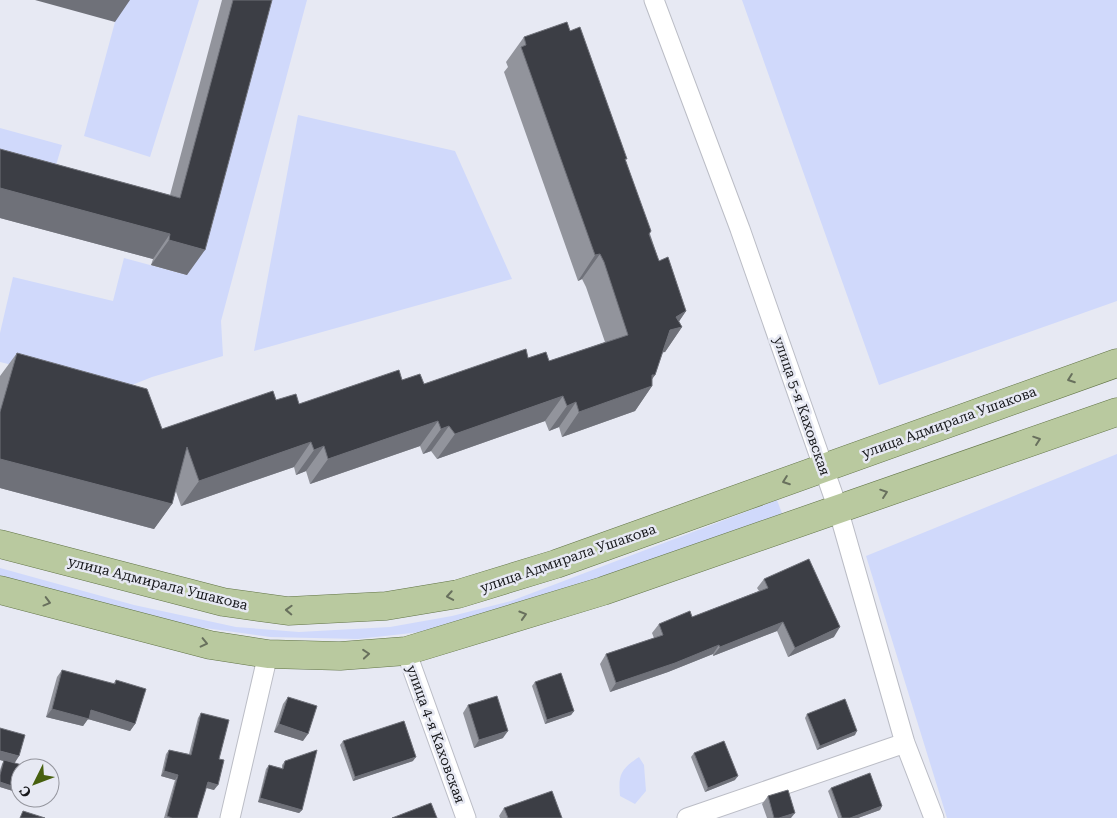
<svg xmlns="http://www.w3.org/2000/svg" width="1117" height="818" font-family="'Roboto Serif',serif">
	<rect width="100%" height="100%" fill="#e7e9f3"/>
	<path fill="#d0d9fb" d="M121,0H199L150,157L84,136Z
		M261,0H307L221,321L223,356L152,377L117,391L0,362V333L13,277L113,301L124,258L187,275Z
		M742,0H1117V301L879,385Z
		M298,115L455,151L512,279L254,351Z
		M0,128L62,145L48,192L0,179Z
		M1117,454V818H947L866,556Z
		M777,500L783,516L624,573L439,630L358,639L270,637L190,626L0,576V568L134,605L236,627L299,632L390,627L452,616L511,601Z
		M639,757L644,765L646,791L635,804L620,796C618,774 621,769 639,757Z"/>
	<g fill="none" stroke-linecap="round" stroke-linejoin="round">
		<g stroke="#bbbdc6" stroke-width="21">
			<path id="minor" d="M654,0L740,229L838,509L905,743L934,818
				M406,651L466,818
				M230,818L268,654
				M687,818L905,743"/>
		</g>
		<g stroke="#627447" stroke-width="29">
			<path id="primary" d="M0,544L223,602L288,611L386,606L458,594L556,564L1117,363
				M0,590L210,645L268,654L340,656L406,651L603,591L1117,412"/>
		</g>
		<use href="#minor" stroke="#fff" stroke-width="19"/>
		<use href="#primary" stroke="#b9c99f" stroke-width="28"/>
	</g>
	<path fill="#92949c" d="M222,0H272L187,275L151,265L153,259L0,218V149L170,195Z
		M570,31L626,161L659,261L686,311L679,321L682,327L665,352H662L655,375L652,379V386L635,411L562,437L559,427L549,431L545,421L437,459L431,451L423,454L420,446L310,484L306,471L296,475L294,467L181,506L175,489L172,504L154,529L0,488V376L17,353L162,429L276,400L299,404L402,380L424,384L528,358L549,361L605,342L586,287L582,279L578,281L504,72L508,67L506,62L524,37Z
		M764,579L834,637L788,657L777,631L713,656V654L668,672L610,692L600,664L606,654L654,638L652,633L659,624L692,617L759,591L757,588Z
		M62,670L113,684L116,680L135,724L130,731L88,719L83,726L46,717L57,677Z
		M535,682L574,711L571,715L545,724L532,686Z
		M288,697L303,741L274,732L283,704Z
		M468,705L503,738L474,748L463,713Z
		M201,713L219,759L214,790L206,788L197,818H164L175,780L161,776L166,754L169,750L189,754L198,718Z
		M807,714L855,735L817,750L805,718Z
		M343,741L413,761L353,781L340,745Z
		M694,753L735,780L705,792L691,757Z
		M19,756L14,763L15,787L13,791L0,787V770L2,764L4,761L0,760Z
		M285,761L302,810L299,813L258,802L266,769L269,765L282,768V765Z
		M831,788L882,806L880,810L858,818H838L828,791Z
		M768,796L791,818H767L762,804Z
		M504,808L562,818H500L499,816Z"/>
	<path fill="#6f7179" d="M35,0H130L115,22Z
		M0,188L170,234L153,259L0,218Z
		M169,240L205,250L187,275L151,265Z
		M600,254L582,279L578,281L595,255Z
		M686,311L674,329L682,327L665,352L652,355L676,317Z
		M652,375H655L645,389L652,386L635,411L562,437L579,412Z
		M563,396L545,421L437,459L455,434Z
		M576,402L559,427L549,431L567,406Z
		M438,421L420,446L310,484L328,459Z
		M449,426L431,451L423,454L441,429Z
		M311,442L294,467L181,506L199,481Z
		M324,446L306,471L296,475L314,450Z
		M0,459L172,504L154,529L0,488Z
		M783,622L777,631L713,656L720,647Z
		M840,627L834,637L788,657L795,648Z
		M719,645L713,654L668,672L610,692L616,683Z
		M52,709L91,710L135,724L130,731L88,719L83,726L46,717Z
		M574,711L571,715L545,724L547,720Z
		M279,724L308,734L303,741L274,732Z
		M508,731L503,738L474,748L479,740Z
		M857,731L855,735L817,750L820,746Z
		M0,751L19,756L14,764L0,760Z
		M416,757L413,761L353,781L355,777Z
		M164,771L178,775L175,780L161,776Z
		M738,776L735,780L705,792L708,788Z
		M0,782L15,787L13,791L0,787Z
		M208,782L218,785L214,790L204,787Z
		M260,798L302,810L299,813L258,802Z
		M882,806L880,810L858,818H850Z
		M795,813L791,818H779Z"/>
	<path fill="#3c3e45" stroke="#6f7179" d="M233,0H272L205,250L169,240L170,234L0,188V149L180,198Z
		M567,22L570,31L580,27L627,159H625L651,231L649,234L659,261L668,257L686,311L676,317L682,327L670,330L655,375H652V386L579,412L576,402L567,406L563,396L455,434L449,426L441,429L438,421L328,459L324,446L314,450L311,442L199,481L187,447L172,504L0,459V412L17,353L147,389L162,429L273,391L276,400L296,394L299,404L399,370L402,380L420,374L424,384L526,349L528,358L546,352L549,361L628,335L604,262L600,254L595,255L521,47L526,45L524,37Z
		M809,559L840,627L795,648L783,622L720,647L719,645L675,663L616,683L606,654L663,635L659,624L690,611L692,617L768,588L764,579Z
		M62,670L115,684L116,680L146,689L135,724L91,710L89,719L52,709Z
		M561,673L574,711L547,720L535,682Z
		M497,696L508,731L479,740L468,705Z
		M288,697L317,706L308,734L279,724Z
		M845,699L857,731L820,746L807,714Z
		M201,713L229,720L219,759L224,760L218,785L208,782L197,818H172L167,816L178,775L164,771L169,750L191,755Z
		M404,721L416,757L355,777L343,741Z
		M0,728L25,735L19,756L0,751Z
		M724,741L738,776L708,788L694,753Z
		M317,750L302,810L260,798L269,765L283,769L285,761Z
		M4,760L22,765L21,768H20V771L15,787L0,782V775Z
		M870,773L882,806L850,818H842L831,788Z
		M788,790L795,813L779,818H774L768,796Z
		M552,791L562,818H508L504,808Z
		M431,803L437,818H392Z
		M23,811L45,818H20Z"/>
	<defs><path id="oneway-chevron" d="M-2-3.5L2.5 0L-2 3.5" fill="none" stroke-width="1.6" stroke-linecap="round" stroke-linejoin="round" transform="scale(1.25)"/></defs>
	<g stroke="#68705d">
		<use href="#oneway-chevron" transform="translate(1071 379) rotate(160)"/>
		<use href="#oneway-chevron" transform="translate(1037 440) rotate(-19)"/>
		<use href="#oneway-chevron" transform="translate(786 481) rotate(160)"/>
		<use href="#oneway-chevron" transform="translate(884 493) rotate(-19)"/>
		<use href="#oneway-chevron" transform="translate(450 596) rotate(170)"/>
		<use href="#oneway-chevron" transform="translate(47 602) rotate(15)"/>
		<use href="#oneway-chevron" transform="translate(289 610) rotate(-178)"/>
		<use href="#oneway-chevron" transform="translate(523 615) rotate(-17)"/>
		<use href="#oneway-chevron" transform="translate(204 643) rotate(13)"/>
		<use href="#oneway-chevron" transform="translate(366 654) rotate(-5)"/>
	</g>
	<g text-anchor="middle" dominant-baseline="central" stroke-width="5" stroke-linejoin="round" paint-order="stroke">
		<g font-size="14" fill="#17181b" stroke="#e7e9f3">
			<text transform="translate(802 406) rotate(71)">улица 5-я Каховская</text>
			<text transform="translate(949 422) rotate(-20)">улица Адмирала Ушакова</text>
			<text transform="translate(568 558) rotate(-19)">улица Адмирала Ушакова</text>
			<text transform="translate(158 583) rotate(14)">улица Адмирала Ушакова</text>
			<text transform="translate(436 734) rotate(70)">улица 4-я Каховская</text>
		</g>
	</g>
	<g transform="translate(35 783) rotate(228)"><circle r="24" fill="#e7e9f3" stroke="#94959d"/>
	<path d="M0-4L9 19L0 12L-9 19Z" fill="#47600e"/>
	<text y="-8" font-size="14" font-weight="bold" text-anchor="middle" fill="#17181b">С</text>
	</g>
</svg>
